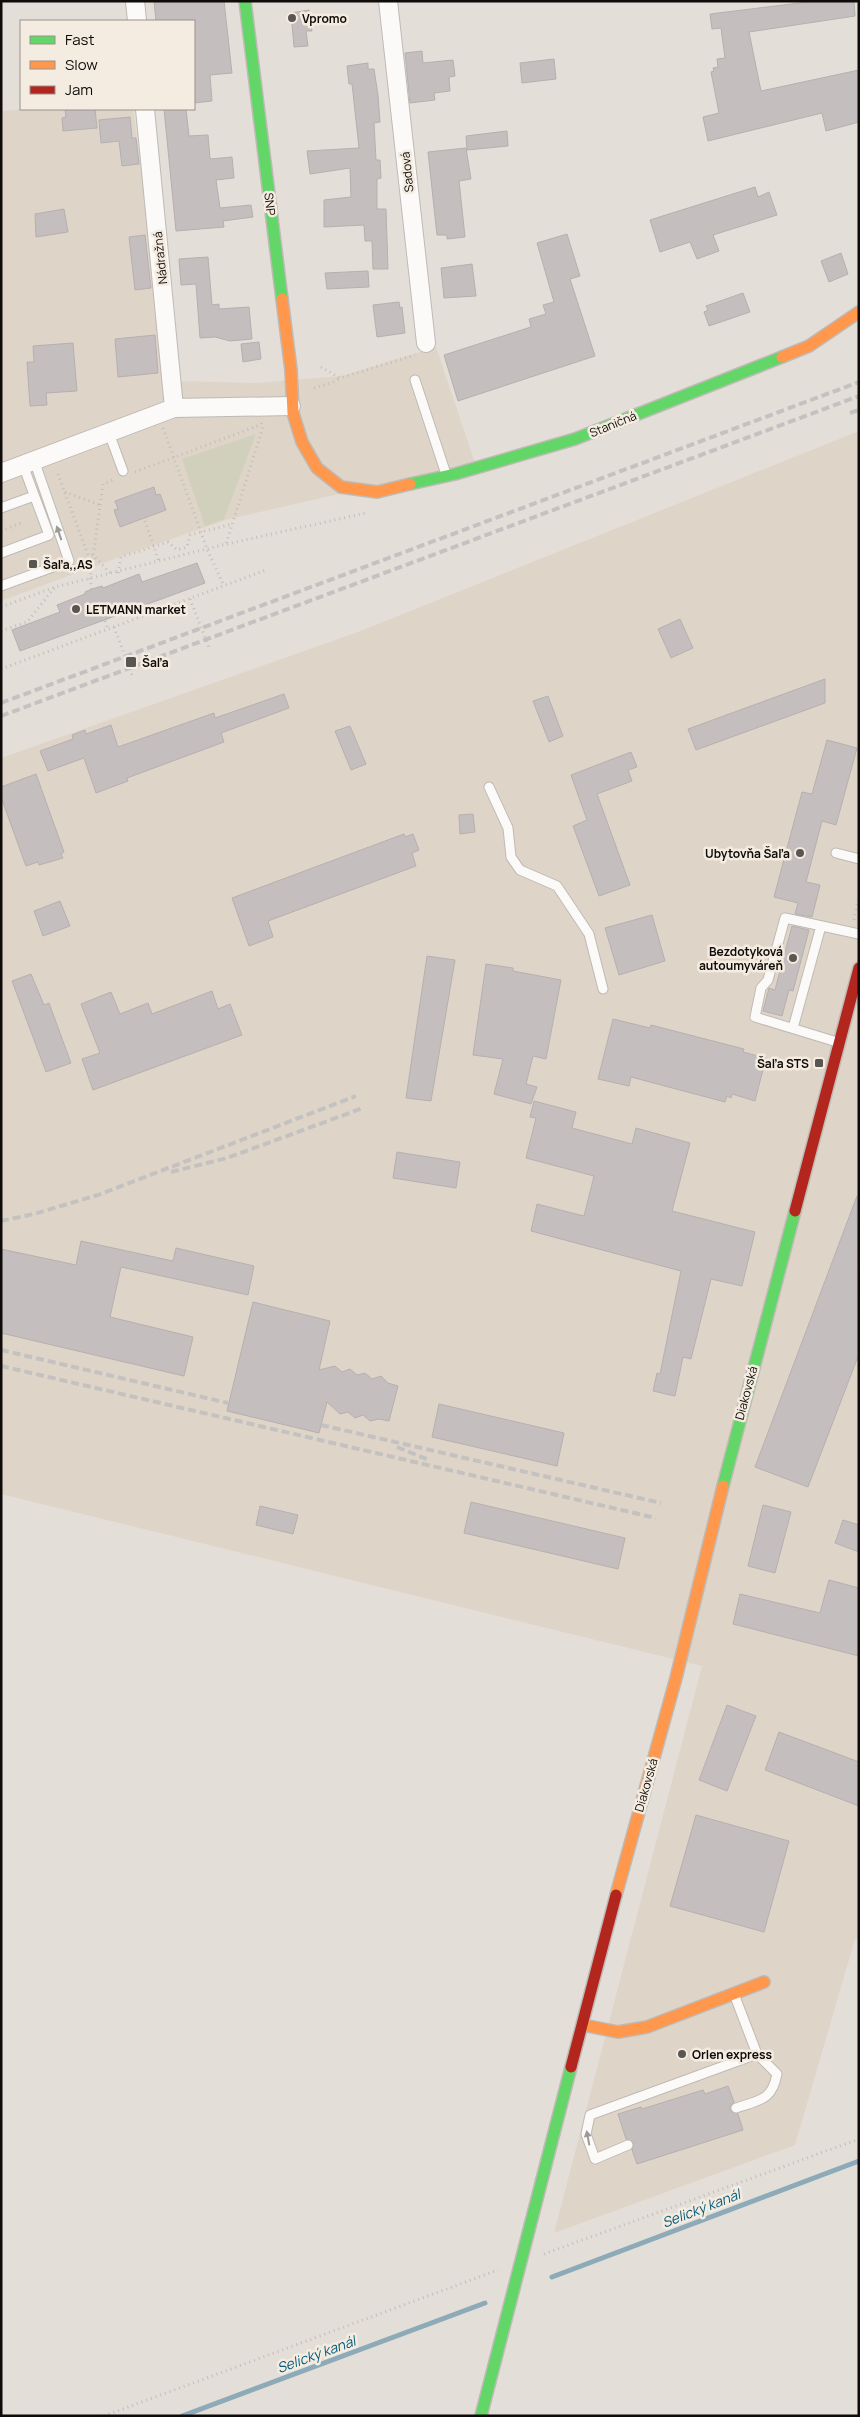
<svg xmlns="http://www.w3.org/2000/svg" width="860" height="2417" font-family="Manrope,sans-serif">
	<rect width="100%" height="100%" fill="#e4ded9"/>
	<path fill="#dfd4c8" d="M27,109H133L170,381L257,383L342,376L436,347L475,463L229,519L122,556L1,601V111Z
		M859,431V1938L855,1939L795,2145L554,2233L702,1666L1,1494V758L358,632Z"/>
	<path fill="#d1d0bc" d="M256,434L224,519L205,526L182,459Z"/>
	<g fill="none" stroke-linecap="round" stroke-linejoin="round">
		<path stroke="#8caab7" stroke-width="5" d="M552,2277L859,2161
			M182,2416L485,2303"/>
	</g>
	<path fill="#c4bfbe" stroke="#b5b0af" d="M154,1H224L232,73L210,75L212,101L194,103V21H156Z
		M816,1H854L855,16L749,32L761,91L859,70V122L826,131L822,113L708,141L703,117L719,113L711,72L714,71L713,68L718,67L717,59L725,58L721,28L712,29L710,14Z
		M309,10L312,31H306L308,46L294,47L291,13Z
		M422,51L423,63L453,60L455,76L449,77L450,91L434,93L435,100L410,103L405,53Z
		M554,59L556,79L522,83L520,63Z
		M368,63V69H374L378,95L380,122L374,123L376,160H380L381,178L377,179V209H386L388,269H373L372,241H365L364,225L324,227V200L351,197L350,168L310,174L307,151L359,148L352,84H349L347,66Z
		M65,109H95L97,128L63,131L62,118L66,117Z
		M164,109H186L189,136L208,135L210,159L232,157L234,178L216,180L220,208L251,205L253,217L223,221L224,227L176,231Z
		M130,117L132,138H136L139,164L122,166L119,141L101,143L99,120Z
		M507,131L508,146L467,150L466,136Z
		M466,148L471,179L459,181L465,237L447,239V235H437L428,152Z
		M755,187L758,197L769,192L777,215L713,235L719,251L697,259L690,242L660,252L650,220Z
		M64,209L68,232L36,237L35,214Z
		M567,234L580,276L570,279L595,356L458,401L444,355L531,327L529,319L546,314L543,305L554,302L537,243Z
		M145,235L151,288L135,290L129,237Z
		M841,253L848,274L829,282L821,261Z
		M208,257L212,305L219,304V309L249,307L252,339L230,341L215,337L200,338L196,284L181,285L179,259Z
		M472,264L476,296L444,298L441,268Z
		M368,271L369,287L327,289L325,273Z
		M743,293L750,312L709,326L704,312L708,310L706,306Z
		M399,302L400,308L402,307L405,333L377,337L373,305Z
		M155,335L158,373L118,377L115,339Z
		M259,342L261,359L243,362L241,344Z
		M73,343L77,391L46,393L47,405L30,406L27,362H34L33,346Z
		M154,487L156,495L160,494L166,510L120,527L114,510L118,509L115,501Z
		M197,563L205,583L20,651L12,630L60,612L57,605L85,594V592L92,589L102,586L103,588L139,574L142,582Z
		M680,619L693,648L671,658L658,629Z
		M825,679V703L696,750L688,729Z
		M284,694L289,708L221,733L224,742L127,778L128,781L96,793L84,758L48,771L40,751L73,739L72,735L85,730L86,734L111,725L118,747L214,713L215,718Z
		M548,696L563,736L549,742L533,701Z
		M350,726L366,764L351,770L335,731Z
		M827,740L857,748L836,825L822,821L806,882L820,885L812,917L795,914L798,903L774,897L802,792L812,794Z
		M631,752L637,767L628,770L632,781L597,794L630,885L599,896L573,826L587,820L571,775Z
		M36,774L64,852L61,854L63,858L39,865L38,862L26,866L1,797V787Z
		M473,814L475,832L460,834L459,815Z
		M404,834L405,837L413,834L419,850L412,853L416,866L268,921L273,937L249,946L232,898Z
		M60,901L70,926L43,936L34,911Z
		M652,915L665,961L619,975L605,928Z
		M792,926L809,930L793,991L789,990L782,1016L763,1011L769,988L775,990Z
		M427,956L455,960L431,1101L406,1098Z
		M486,964L513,968V971L561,980L546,1059L533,1056L526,1084L537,1087L531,1104L494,1094L503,1059L473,1055Z
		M31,974L44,1005L49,1003L71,1063L46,1072L12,981Z
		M212,991L218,1009L230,1004L242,1035L93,1090L82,1059L100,1053L81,1004L111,992L120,1014L148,1003L152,1014Z
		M613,1019L650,1028L651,1025L744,1049L743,1052L766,1058L755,1101L732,1094L731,1098L727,1096L725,1102L631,1077L629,1086L598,1079Z
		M534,1101L576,1112L572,1128L632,1144L636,1128L690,1143L672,1211L755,1232L742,1286L711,1279L691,1359L683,1357L675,1396L653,1391L657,1373L660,1374L681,1271L531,1231L537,1204L584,1216L594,1176L526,1158L536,1118L530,1117Z
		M397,1152L460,1162L456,1188L393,1178Z
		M857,1196L859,1354L808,1487L755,1467Z
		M81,1241L173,1261L176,1248L254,1266L248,1295L121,1267L110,1317L193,1337L184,1376L1,1333V1249L76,1265Z
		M253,1302L330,1321L319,1370L335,1366L342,1372L350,1369L357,1375L365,1373L372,1379L381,1376L388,1383L398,1386L389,1421L379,1419L370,1421L363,1415L355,1418L348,1412L340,1414L327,1402L319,1433L227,1411Z
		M439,1404L564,1433L557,1466L432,1437Z
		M471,1502L625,1538L618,1569L464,1533Z
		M763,1505L791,1512L775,1573L748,1566Z
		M260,1506L298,1515L293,1534L256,1525Z
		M843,1520L859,1525V1552L835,1543Z
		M829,1580L859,1588V1656L733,1624L740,1594L820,1613Z
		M727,1705L756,1716L727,1791L699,1780Z
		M779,1732L859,1762V1806L765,1770Z
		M696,1815L789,1841L764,1932L670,1906Z
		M728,2086L734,2102L730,2106V2110L738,2114L743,2130L637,2164L632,2150L634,2143L626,2139L618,2114L641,2107L642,2109L703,2090L705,2094Z"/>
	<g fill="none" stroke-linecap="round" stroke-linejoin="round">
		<g stroke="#bebab5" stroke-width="11">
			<path id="lane" d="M415,380L446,474
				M109,433L123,471
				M1,508L34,496
				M1,553L49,535L23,465
				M1,586L69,561L34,460
				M489,787L508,828L511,857L520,870L557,886L589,934L603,989
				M836,853L859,859
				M793,1028L821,926
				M837,1042L755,1017L761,988L768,980L785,918L859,934
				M734,1994L757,2054L777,2074C772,2101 759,2100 736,2108
				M628,2145L595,2159L586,2134L590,2115L757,2054"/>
		</g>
		<g stroke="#bebab5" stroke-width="20">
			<path id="street" d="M135,1L137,21
				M388,1L426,343
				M145,109L174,408
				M1,473L174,408L291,406"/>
		</g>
		<g stroke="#bebab5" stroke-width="14">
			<path id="fast" d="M245,1L282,299
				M410,484L455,474L575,439L782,357
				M723,1486L795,1211
				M481,2416L571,2067"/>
		</g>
		<g stroke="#bebab5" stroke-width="14">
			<path id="slow" d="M282,299L291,370L293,413L302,442L317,468L341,487L377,492L410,484
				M782,357L809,346L859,312
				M616,1895L676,1678L723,1486
				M583,2025L618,2032L647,2027L764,1982"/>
		</g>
		<g stroke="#bebab5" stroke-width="14">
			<path id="jam" d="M795,1211L859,968
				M571,2067L616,1895"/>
		</g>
		<path stroke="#c0bebb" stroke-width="3" stroke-dasharray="1 4" stroke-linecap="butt" d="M321,367L340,378L415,355
			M314,388L332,383L340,378
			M163,428L207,549L224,586
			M135,472L260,425
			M58,474L88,555H93L111,574
			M65,492L100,505
			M145,521L159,562
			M1,531L24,522
			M227,544L366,513
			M118,573L121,557L168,542L177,550L187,547L190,535L232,524
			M92,589L90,579L103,484L115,479
			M190,599L210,650
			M1,607L55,587L226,544L263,427L261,422
			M105,621L108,629
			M114,627L132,675
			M1,631L27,622L55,587
			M1,669L266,570
			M854,920L859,896
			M544,2254L859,2139
			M104,2416L498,2270"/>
		<use href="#lane" stroke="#fbfaf9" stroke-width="9"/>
		<use href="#street" stroke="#fbfaf9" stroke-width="18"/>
		<use href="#fast" stroke="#63d668" stroke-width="11"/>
		<use href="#slow" stroke="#ff974d" stroke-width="11"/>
		<use href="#jam" stroke="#b3261e" stroke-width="11"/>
		<path stroke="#c3c2c0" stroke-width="4" stroke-dasharray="8 4" stroke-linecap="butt" d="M850,413L859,410
			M1,703L859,382
			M1,716L859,396
			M171,1172L227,1158L363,1108
			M1,1221L34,1214L98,1195L356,1096
			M1,1350L228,1403
			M1,1366L656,1518
			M321,1425L661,1503
			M397,1447L429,1460"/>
	</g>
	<defs><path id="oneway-solid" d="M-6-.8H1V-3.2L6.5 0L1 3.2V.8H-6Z" transform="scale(1.25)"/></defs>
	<g fill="#9c9a99">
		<use href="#oneway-solid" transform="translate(59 533) rotate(-109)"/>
		<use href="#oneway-solid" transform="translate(588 2138) rotate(-101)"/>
	</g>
	<g fill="#595551" stroke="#f5ece1" stroke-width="2">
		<circle cx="292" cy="18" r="5"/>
		<rect x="28" y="559" width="10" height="10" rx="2.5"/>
		<circle cx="76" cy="609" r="5"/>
		<rect x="125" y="656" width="12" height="12" rx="2.5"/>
		<circle cx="800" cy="853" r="5"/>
		<circle cx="793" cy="958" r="5"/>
		<rect x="814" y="1058" width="10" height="10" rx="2.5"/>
		<circle cx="682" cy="2054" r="5"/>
	</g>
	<g text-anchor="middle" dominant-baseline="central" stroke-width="5" stroke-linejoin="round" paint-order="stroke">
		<g font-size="12" font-weight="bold" fill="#0e0b08" stroke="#f5ece1" text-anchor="start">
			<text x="302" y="18">Vpromo</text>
			<text x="43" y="564">Šaľa,,AS</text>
			<text x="86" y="609">LETMANN market</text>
			<text x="142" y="662">Šaľa</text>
			<text x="790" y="853" text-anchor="end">Ubytovňa Šaľa</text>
			<text x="783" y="951" text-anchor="end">Bezdotyková<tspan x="783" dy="14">autoumyváreň</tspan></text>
			<text x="809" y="1063" text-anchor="end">Šaľa STS</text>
			<text x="692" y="2054">Orlen express</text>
		</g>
		<g font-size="12" fill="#0e0b08" stroke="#f5ece1">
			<text transform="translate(407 172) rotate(-96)">Sadová</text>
			<text transform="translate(270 204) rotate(83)">SNP</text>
			<text transform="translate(160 258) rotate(-96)">Nádražná</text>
			<text transform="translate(613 424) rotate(-22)">Staničná</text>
			<text transform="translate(746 1393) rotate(-75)">Diakovská</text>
			<text transform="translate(646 1785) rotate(-74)">Diakovská</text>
		</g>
		<g font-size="14" font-style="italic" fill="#045c7b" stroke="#f5ece1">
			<text transform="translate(701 2208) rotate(-21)">Selický kanál</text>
			<text transform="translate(316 2354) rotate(-20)">Selický kanál</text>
		</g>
	</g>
	<rect width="860" height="2417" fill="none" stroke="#0e0b08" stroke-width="5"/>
	<rect x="20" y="20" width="175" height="90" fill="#f5ece1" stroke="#99928a"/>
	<rect x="30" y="36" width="25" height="8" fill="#63d668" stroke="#99928a"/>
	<text x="65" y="45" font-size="15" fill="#0e0b08">Fast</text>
	<rect x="30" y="61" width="25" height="8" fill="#ff974d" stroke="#99928a"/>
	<text x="65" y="70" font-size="15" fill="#0e0b08">Slow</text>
	<rect x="30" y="86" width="25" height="8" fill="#b3261e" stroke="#99928a"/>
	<text x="65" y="95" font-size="15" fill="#0e0b08">Jam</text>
</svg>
